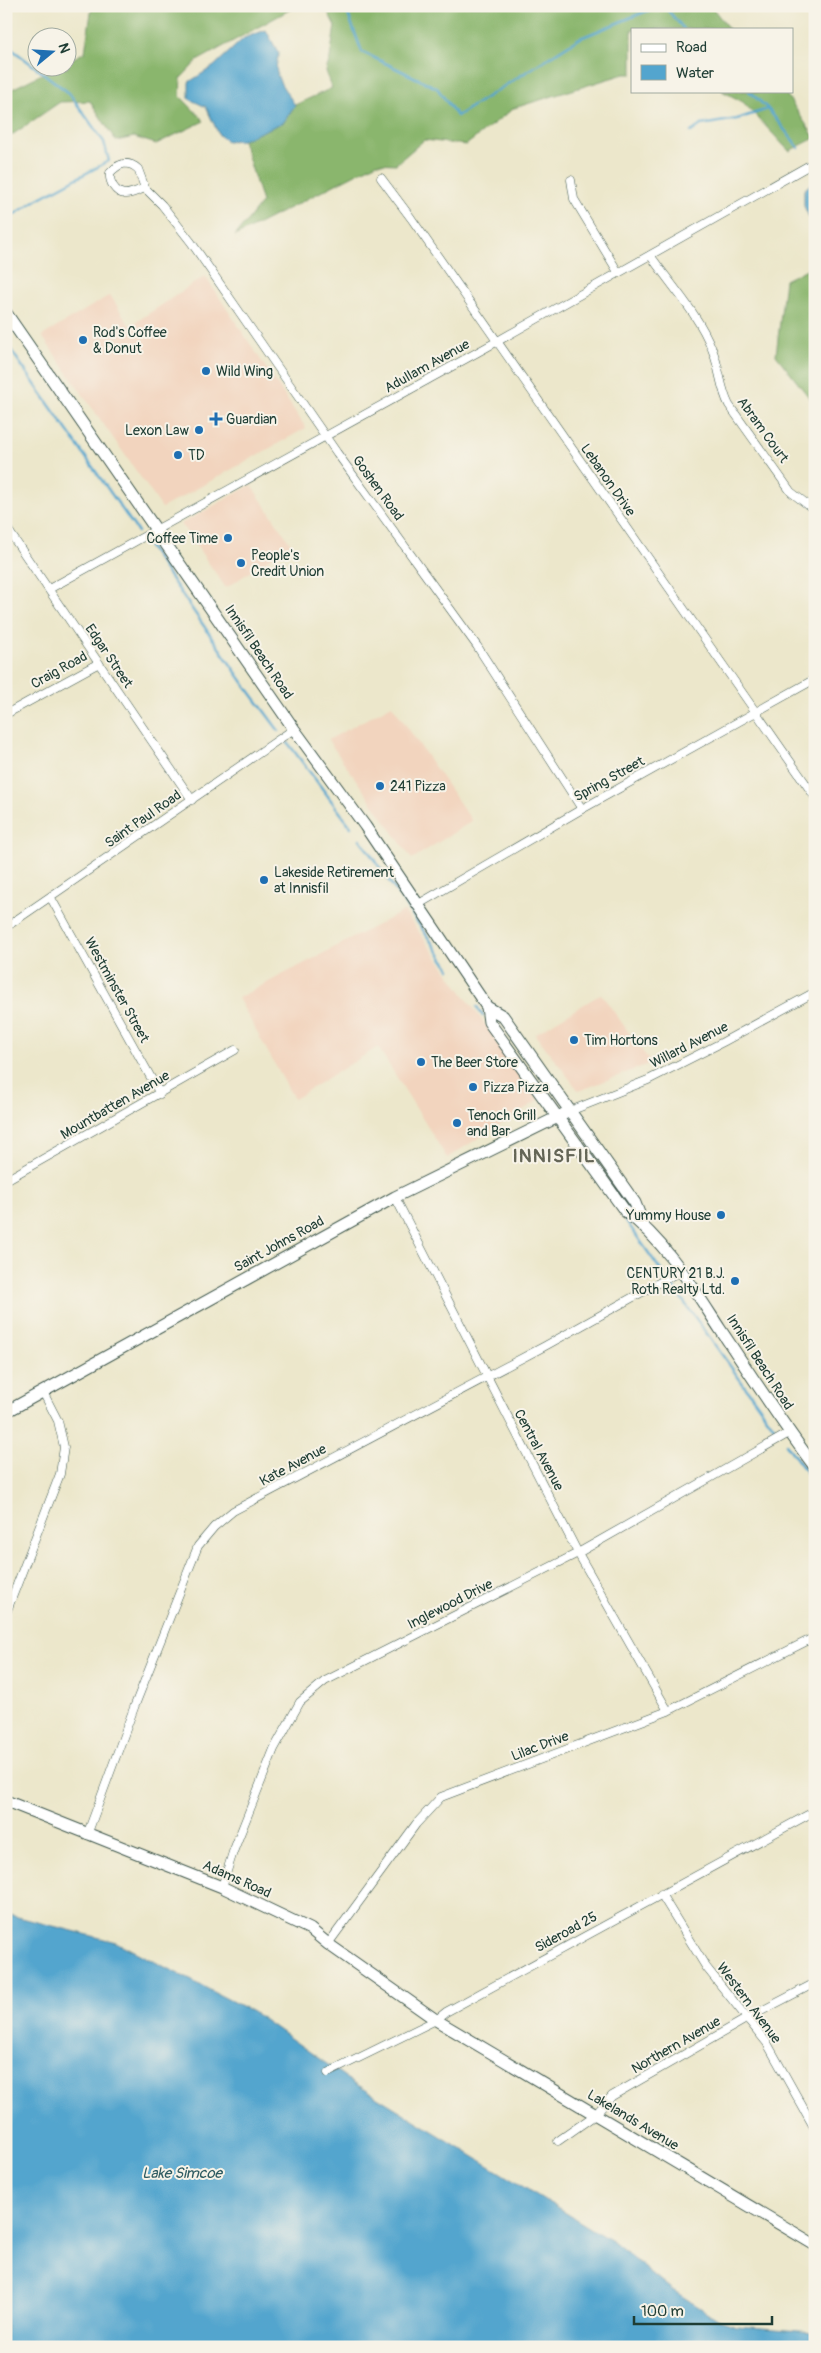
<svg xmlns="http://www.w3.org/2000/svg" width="821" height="2353" font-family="Pangolin,sans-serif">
	<rect width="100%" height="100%" fill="#f7f3e8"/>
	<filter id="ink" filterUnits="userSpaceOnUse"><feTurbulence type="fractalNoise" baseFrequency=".02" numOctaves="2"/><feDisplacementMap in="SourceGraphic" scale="10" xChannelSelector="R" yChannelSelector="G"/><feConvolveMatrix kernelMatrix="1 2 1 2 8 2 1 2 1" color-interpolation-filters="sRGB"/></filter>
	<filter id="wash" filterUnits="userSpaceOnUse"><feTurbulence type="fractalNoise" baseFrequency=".0096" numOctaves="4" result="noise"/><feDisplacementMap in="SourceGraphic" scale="20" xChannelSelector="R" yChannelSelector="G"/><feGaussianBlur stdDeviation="1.12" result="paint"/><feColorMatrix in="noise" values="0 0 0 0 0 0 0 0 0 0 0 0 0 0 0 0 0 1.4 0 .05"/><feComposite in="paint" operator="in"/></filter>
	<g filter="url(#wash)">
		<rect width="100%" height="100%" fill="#ece7cb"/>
		<path fill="#f2d4be" d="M205,276L306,428L162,508L42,336L110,295L130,326Z
			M251,485L291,544L226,588L181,524Z
			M392,705L472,821L412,859L328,740Z
			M404,911L539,1100L447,1158L378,1047L294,1099L238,998Z
			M601,994L651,1063L579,1091L535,1034Z"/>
		<path fill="#8ab66d" stroke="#547a50" d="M92,6H316L291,9L197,61L181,78L180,96L204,121L156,144L134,137L116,141L90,101L60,102L6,139V92L54,68H68V61L85,52Z
			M325,6H376L382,12L401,6H711L729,29H632V74H624L514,108L466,145L424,140L396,164L377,163L235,236L262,202L243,140L284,122L295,105L332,88L326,71L330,58L335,26Z
			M722,91H784L815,138L789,151L743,102Z
			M815,265V405L776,355L785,280Z"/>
		<path fill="#53a5ce" stroke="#397181" d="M266,30L279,54C271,76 283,86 295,105L284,122L243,140L227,141L219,135L206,107L189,99V82L214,66L244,38Z
			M815,180V230L804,206V190Z
			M6,1914L116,1942L253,2012L348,2079L613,2242L671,2289L719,2320L737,2326L813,2332L815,2333V2347H6Z"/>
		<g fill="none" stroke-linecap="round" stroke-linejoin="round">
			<path stroke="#53a5ce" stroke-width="2.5" d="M345,6L362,52L437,88L457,116L578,39L659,6
				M664,6L684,29
				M749,91L768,109L799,148
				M691,132L701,125L737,119L768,109
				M6,220L38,199L109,161L104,142L69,93L9,47
				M6,343L138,532
				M147,544L242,681L279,731
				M288,743L351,827
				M360,839L450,969
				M477,1007L483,1016
				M622,1215L662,1272
				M671,1284L777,1431
				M786,1444L815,1484"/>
		</g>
	</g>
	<g filter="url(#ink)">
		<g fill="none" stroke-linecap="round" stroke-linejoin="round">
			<g stroke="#3e564b" stroke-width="9">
				<path id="street" d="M381,178L411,218L815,797
					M571,180L574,199L618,272
					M145,188C140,190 131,194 125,194C115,193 109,182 110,173C119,163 128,160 138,169L145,188L162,205L191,242L337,453L477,646L582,809
					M650,255C671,285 699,315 712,349C720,368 720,388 729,405L791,492L812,508
					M6,527L192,800
					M49,589L496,342L815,162
					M6,714L99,663
					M51,898L160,1094
					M417,905L582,809L815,679
					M6,927L294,729
					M570,1111L648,1080L723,1042L815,992
					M6,1180L235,1050
					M395,1197L578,1553L668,1711
					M6,1613L60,1474L64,1447L58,1421L43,1392
					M87,1835L135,1705L198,1546L214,1527L233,1511L545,1346L682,1270
					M222,1887L233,1852L274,1749L300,1702L325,1681L578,1553L789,1433
					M661,1894L706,1967L767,2043L815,2129
					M328,1944L416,1824L441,1797L668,1711L815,1637
					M328,2073L436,2020L446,2012L815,1811
					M558,2141L595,2115L612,2096L746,2019L815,1983"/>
			</g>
			<g stroke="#3e564b" stroke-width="13">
				<path id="secondary" d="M6,313L294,729L365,826L487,1007L503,1016L635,1203L644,1226
					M487,1007L489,1022L625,1211C666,1242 692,1286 720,1329C751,1375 781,1422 815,1467
					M6,1412L395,1197L570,1111
					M6,1801L222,1887L310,1929L328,1944L436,2020L815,2245"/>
			</g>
			<use href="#street" stroke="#fff" stroke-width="8"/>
			<use href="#secondary" stroke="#fff" stroke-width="11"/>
		</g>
	</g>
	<g fill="#1f6fb2" stroke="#f7f3e8" stroke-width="2">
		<circle cx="83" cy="340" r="5"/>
		<circle cx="206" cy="371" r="5"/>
		<path d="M213.5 411.5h5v5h5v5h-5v5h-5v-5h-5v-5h5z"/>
		<circle cx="199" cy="430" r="5"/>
		<circle cx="178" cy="455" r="5"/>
		<circle cx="228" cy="538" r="5"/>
		<circle cx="241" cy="563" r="5"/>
		<circle cx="380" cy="786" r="5"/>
		<circle cx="264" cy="880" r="5"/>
		<circle cx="574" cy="1040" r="5"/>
		<circle cx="421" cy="1062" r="5"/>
		<circle cx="473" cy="1087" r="5"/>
		<circle cx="457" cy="1123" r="5"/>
		<circle cx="721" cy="1215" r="5"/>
		<circle cx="735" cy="1281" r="5"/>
	</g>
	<g text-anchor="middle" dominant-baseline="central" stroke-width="4" stroke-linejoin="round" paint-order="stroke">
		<g font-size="14" fill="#1f3d34" stroke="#f7f3e8" text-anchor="start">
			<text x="93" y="332">Rod's Coffee<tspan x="93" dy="16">&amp; Donut</tspan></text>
			<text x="216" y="371">Wild Wing</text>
			<text x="226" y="419">Guardian</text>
			<text x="189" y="430" text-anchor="end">Lexon Law</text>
			<text x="188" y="455">TD</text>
			<text x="218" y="538" text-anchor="end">Coffee Time</text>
			<text x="251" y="555">People's<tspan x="251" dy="16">Credit Union</tspan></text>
			<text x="390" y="786">241 Pizza</text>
			<text x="274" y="872">Lakeside Retirement<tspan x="274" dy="16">at Innisfil</tspan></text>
			<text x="584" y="1040">Tim Hortons</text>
			<text x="431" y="1062">The Beer Store</text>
			<text x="483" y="1087">Pizza Pizza</text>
			<text x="467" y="1115">Tenoch Grill<tspan x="467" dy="16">and Bar</tspan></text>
			<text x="711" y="1215" text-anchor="end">Yummy House</text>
			<text x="725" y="1273" text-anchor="end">CENTURY 21 B.J.<tspan x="725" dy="16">Roth Realty Ltd.</tspan></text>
		</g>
		<g font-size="14" fill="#1f3d34" stroke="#f7f3e8">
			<text transform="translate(427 366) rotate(-29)">Adullam Avenue</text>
			<text transform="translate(763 430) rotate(54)">Abram Court</text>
			<text transform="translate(608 480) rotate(55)">Lebanon Drive</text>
			<text transform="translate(378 488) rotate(54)">Goshen Road</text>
			<text transform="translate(259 652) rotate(56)">Innisfil Beach Road</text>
			<text transform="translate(109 656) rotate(56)">Edgar Street</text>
			<text transform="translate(59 670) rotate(-29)">Craig Road</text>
			<text transform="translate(609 779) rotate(-29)">Spring Street</text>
			<text transform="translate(143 819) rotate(-35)">Saint Paul Road</text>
			<text transform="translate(117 990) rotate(61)">Westminster Street</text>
			<text transform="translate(689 1045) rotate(-27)">Willard Avenue</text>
			<text transform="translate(115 1105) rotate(-30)">Mountbatten Avenue</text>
			<text transform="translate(279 1244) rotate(-29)">Saint Johns Road</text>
			<text transform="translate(760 1362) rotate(57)">Innisfil Beach Road</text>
			<text transform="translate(539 1450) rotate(62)">Central Avenue</text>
			<text transform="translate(293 1465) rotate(-28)">Kate Avenue</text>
			<text transform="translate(450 1604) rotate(-27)">Inglewood Drive</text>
			<text transform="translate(540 1746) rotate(-21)">Lilac Drive</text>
			<text transform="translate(237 1879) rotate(24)">Adams Road</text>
			<text transform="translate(566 1932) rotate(-29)">Sideroad 25</text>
			<text transform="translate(749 2003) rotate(53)">Western Avenue</text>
			<text transform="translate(676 2045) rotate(-30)">Northern Avenue</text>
			<text transform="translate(633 2120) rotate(31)">Lakelands Avenue</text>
		</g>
		<g font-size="15" font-style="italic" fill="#2f5c62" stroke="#f7f3e8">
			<text x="182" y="2173">Lake Simcoe</text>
		</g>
		<g font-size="19" font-weight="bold" letter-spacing="1" fill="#646556" stroke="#f7f3e8">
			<text x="554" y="1156">INNISFIL</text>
		</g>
	</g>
	<rect width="821" height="2353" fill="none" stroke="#f7f3e8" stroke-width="25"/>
	<rect x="631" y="28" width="162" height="65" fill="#f7f3e8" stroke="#a1aaa0"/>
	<rect x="641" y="44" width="25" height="8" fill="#ffffff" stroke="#a1aaa0"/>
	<text x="676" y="52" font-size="15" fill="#1f3d34">Road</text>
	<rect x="641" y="65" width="25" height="15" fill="#53a5ce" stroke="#a1aaa0"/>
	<text x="676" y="78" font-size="15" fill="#1f3d34">Water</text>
	<g transform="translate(52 52) rotate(72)"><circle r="24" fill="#f7f3e8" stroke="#a1aaa0"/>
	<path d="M0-4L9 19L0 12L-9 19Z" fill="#1f6fb2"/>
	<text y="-8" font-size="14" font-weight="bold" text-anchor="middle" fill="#1f3d34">N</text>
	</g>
	<path d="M634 2316v8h138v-8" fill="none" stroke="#1f3d34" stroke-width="2.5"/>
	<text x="641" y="2316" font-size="15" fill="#1f3d34" stroke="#f7f3e8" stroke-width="4" paint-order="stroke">100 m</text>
</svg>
